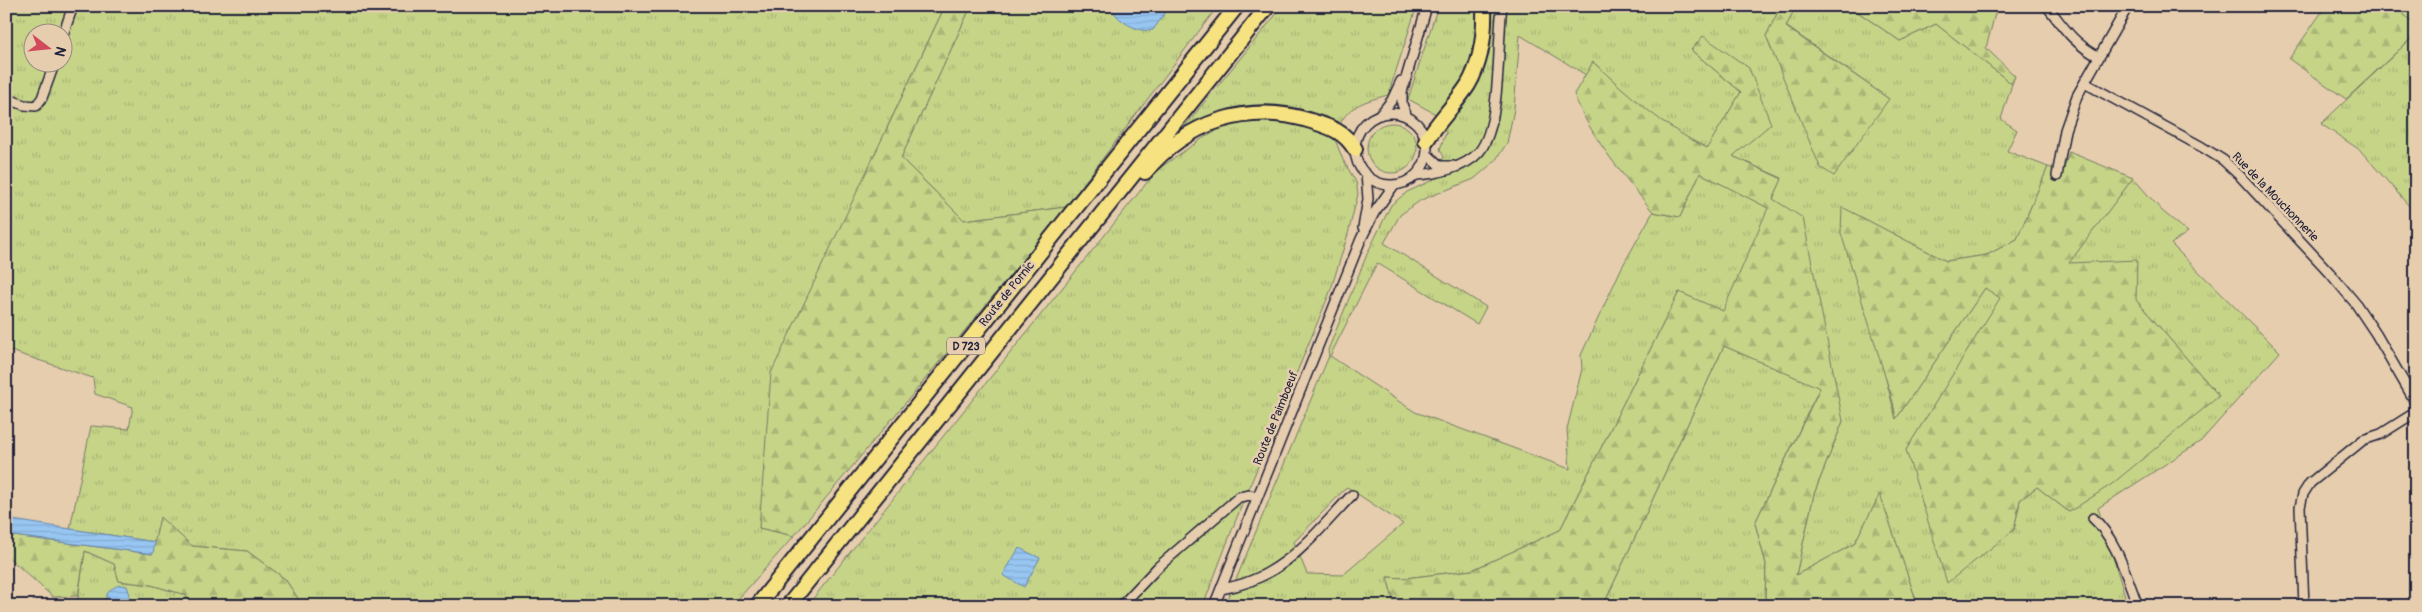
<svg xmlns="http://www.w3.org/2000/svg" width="2422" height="612" font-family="Pangolin,sans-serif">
	<defs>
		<pattern id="grass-tufts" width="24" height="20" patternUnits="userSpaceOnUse" patternTransform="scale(1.25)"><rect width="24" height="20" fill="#c6d488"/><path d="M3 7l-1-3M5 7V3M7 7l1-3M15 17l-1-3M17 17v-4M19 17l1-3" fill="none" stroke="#aab676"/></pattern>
		<pattern id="forest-firs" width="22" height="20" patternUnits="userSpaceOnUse" patternTransform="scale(1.25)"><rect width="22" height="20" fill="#c6d488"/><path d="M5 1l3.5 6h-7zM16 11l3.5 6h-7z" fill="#aab676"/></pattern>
		<pattern id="water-rules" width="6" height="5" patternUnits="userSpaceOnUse" patternTransform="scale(1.25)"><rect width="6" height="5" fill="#97c6f2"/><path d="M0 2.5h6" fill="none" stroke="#82aad0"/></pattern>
	</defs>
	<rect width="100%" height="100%" fill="#e5cdae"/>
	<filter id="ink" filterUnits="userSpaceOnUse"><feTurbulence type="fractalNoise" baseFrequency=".02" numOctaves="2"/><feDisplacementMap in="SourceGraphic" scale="10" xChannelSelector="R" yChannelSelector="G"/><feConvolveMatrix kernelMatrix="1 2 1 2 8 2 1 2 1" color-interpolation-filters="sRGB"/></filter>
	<g filter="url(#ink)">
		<path fill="url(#grass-tufts)" stroke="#747b62" fill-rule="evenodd" d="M6,6H945L886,130L759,528L794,536L732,606H303L285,579L247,551L192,546L160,518L155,542L70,529L91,426L129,429L133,407L95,394L93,378L8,350L6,353ZM32,32H62V62H32Z
			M971,6H1218L1066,207L964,220L901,158Z
			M1283,6H1417L1388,95C1358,103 1345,107 1334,137L1343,160L1356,182L1358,194L1348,234L1330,292L1235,522L1203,606H1130L1120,600L1114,606H938L932,604L931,606H807L1157,170L1203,138L1215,132L1207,117L1186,127L1185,126Z
			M1438,6H1781L1766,36L1889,99L1786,26L1796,6H1849L1900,41L1936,24L2012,84L2001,119L2017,130L2007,151L2048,167L2017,239L1987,255L1946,261L1843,208L1896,419L1985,288L2001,298L1906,450L2014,530L2020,500L2037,487L2069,512L2219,396L2136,300L2068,263L2133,178L2162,211L2188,232L2171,244L2280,352L2201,441L2098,508L2128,606H1918L1880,495L1854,544L1796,575L1814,494L1843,421L1773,199L1782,178L1732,156L1749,68L1691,50L1741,92L1707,149L1671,129L1637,103L1593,62L1586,75L1520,35L1514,109L1507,143L1495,161L1474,179L1421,200L1400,215L1384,243L1486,307L1477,324L1377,263L1330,356L1415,412L1570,469L1567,429L1582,369L1581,355L1622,267L1653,212L1680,217L1700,173L1769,208L1723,312L1679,292L1560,530L1472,570L1405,578L1387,577L1395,606H1225L1329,356L1328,350L1368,252L1391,205L1407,192L1433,180L1444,157L1440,149L1446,133L1434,113L1408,99ZM1347,487L1403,524L1343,575L1307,574L1294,542Z
			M2395,6H2416V26Z
			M2416,34V214L2360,150L2321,124Z
			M1367 148a25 25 0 1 1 50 0a25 25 0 1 1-50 0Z
			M1724,346L1820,387L1755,523L1766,564L1765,602L1762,606H1603Z
			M85,551L114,564L119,581L151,585L186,595L189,606H77Z"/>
		<path fill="url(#forest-firs)" stroke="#747b62" d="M945,6H971L901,158L964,220L1066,207L917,389L794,536L759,528L771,373Z
			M1781,6H1796L1786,27L1889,99L1834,176L1820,167L1766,36Z
			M1849,6H1997L1986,48L2015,76L2012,84L1936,24L1900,41Z
			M2326,6H2395L2416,26V34L2346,99L2289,59Z
			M1703,36L1749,68L1771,124L1733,156L1782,179L1773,199L1803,218L1843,421L1814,494L1796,575L1854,544L1880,494L1918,606H1762L1765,602L1766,564L1755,523L1820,388L1724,346L1603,606H1395L1387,577L1405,578L1472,570L1560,530L1679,292L1723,311L1768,208L1700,173L1680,217L1653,212C1624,175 1591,139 1574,94L1593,62C1629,95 1663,127 1707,148L1741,92L1691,50Z
			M2069,152L2133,178L2069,263L2137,260L2136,300L2219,396L2112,484L2069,512L2037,487L2020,500L2014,530L1947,583L1906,450L2000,298L1985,288L1896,419L1893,402L1841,233L1842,207L1946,261L1987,255L2017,239L2048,167L2063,172Z
			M160,517L192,546L247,551L285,579L303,606H189L186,595L151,585L119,581L114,564L85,551L78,596L53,597L6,555V535L152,554Z"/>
		<path fill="url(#water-rules)" stroke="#6884a9" d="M1112,6H1170L1153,30C1141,34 1113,20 1112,6Z
			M6,519L155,542L153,554L6,535Z
			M1019,548L1040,558L1024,587L1003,575Z
			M120,585L127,586L130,595L124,606H107C103,595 110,588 120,585Z"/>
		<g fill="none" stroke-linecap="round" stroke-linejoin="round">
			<g stroke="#22223b" stroke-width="12">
				<path id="minor" d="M2047,6C2065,29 2072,42 2099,57
					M62,38L73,6
					M2085,83L2202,147L2223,160L2240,176L2330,273L2356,304L2376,334L2416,403
					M6,98L24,105L36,106L42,98L55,62
					M1355 149a36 36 0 1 1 72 0a36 36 0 1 1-72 0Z
					M1380,115L1392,100L1401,81
					M1407,117L1402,104V92L1427,6
					M1427,154L1440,166H1453
					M1416,175C1436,174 1465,168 1479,152C1502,124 1497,44 1502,6
					M2057,176L2065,130L2077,96L2128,6
					M1363,228L1368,199L1366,174
					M2093,518C2117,540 2126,576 2138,606
					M1221,589C1281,580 1312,537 1352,495
					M1121,606L1158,567L1239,497L1250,495L1257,498
					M1214,606L1361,239L1374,213L1394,185
					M2304,606L2300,507L2303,494L2310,483L2363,440L2381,434L2416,412"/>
			</g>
			<g stroke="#22223b" stroke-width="18">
				<path id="highway" d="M1426,141C1438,121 1455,105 1468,85C1482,61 1485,33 1484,6
					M1145,172C1186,122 1249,101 1311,121C1330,127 1344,131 1355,149
					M757,606L1237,6
					M788,606L1268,6"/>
			</g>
			<use href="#minor" stroke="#e5cdae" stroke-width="9"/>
			<use href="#highway" stroke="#f7e281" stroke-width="14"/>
		</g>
	</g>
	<g text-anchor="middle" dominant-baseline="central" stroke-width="5" stroke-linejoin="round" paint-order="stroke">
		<rect fill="#e5cdae" stroke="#5c555e" stroke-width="1" x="947" y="337.5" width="38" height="17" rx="4"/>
		<g font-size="11" font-weight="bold" fill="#22223b">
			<text x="966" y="346">D 723</text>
		</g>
		<g font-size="12" fill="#22223b" stroke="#e5cdae">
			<text transform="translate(2275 197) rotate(46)">Rue de la Mouchonnerie</text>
			<text transform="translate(1007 294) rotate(-51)">Route de Pornic</text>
			<text transform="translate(1276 418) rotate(-68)">Route de Paimboeuf</text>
		</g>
	</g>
	<rect width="2422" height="612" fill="none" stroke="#e5cdae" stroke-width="25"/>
	<rect x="12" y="12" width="2397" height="587" fill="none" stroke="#22223b" stroke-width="2" filter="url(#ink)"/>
	<g transform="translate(48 48) rotate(106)"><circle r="24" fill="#e5cdae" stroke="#978980"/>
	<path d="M0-4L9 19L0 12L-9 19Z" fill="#d1495b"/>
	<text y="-8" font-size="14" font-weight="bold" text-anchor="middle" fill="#22223b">N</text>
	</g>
</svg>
